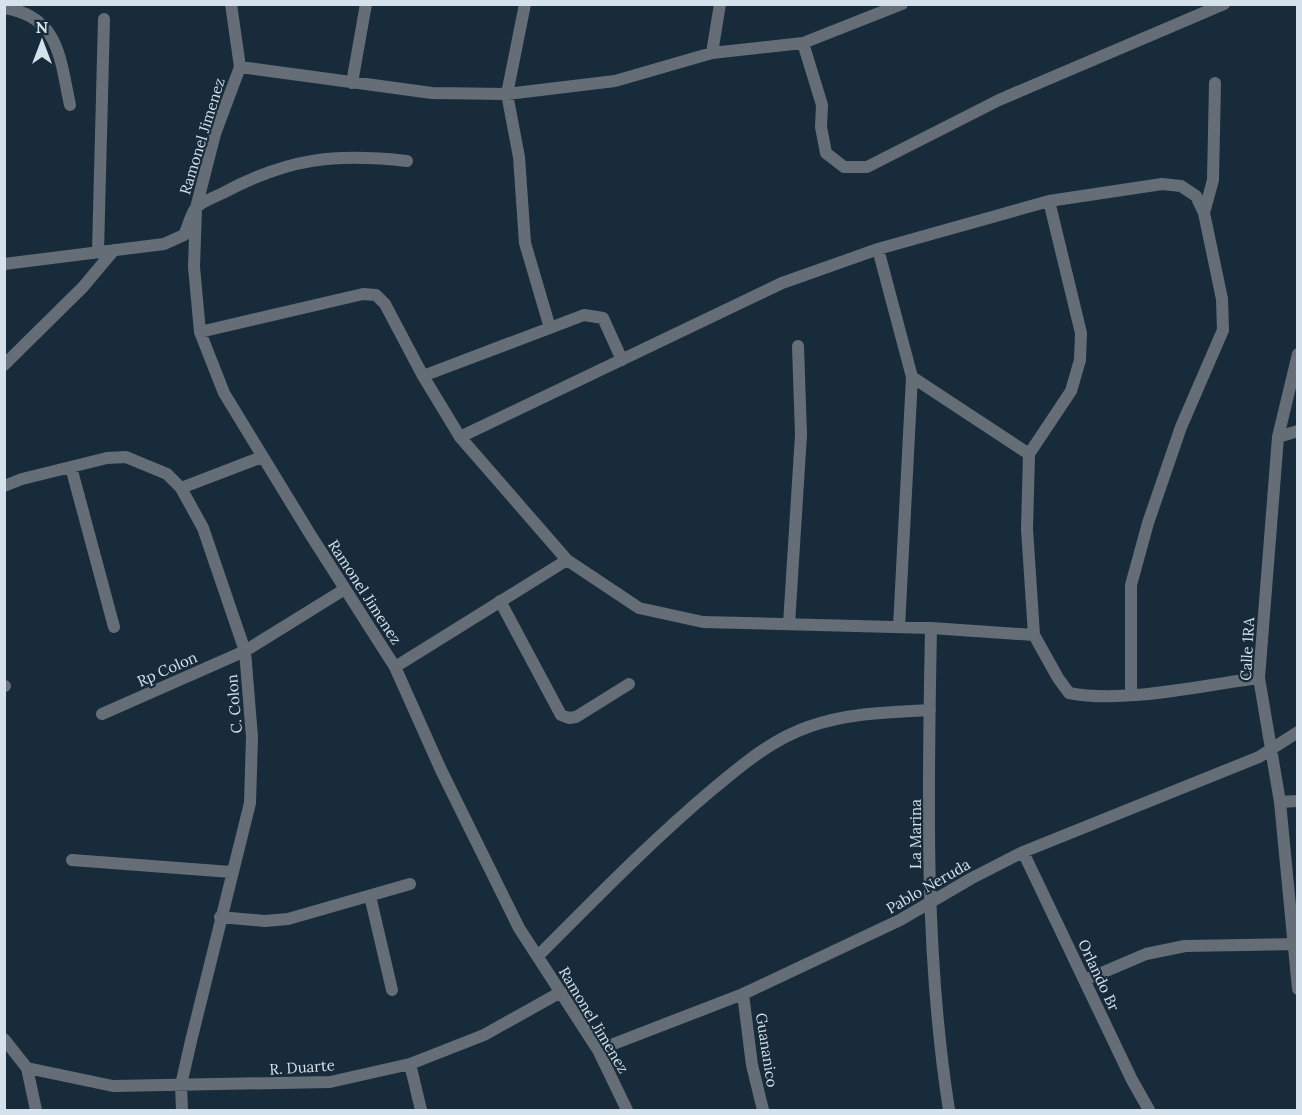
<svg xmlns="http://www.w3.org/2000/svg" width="1302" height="1115" font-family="Lora,serif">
	<rect width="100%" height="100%" fill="#182b3b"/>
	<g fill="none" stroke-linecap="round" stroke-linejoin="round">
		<path stroke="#656e76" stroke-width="12" d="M231,4L240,67L215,134L196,208L194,267L200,332L224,393L310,534L395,667L441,770L519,928L598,1050L627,1110
			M525,4L507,94L519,157L525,243L550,328
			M4,8C60,16 60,60 70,105
			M803,43L822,105L821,127L826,153L844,167H867L999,100L1224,4
			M712,53L720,4
			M240,67L432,93L507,94L615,81L712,53L803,43L902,4
			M352,83L366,4
			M1204,213L1213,180L1215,83
			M878,249L912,377L899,627
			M98,251L104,19
			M4,264L164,244L184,235C188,227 190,217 195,209C200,202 215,197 223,193C288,158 335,153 407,161
			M200,332L363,294L376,295L385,304L423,376L460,437L567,560L639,608L703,622L931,628L1034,635
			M4,365L83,287L114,250
			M423,376L584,315L603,318L622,360
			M912,377L1029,454L1027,529L1034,635L1058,678L1069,693C1123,704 1203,685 1259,678
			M1298,431L1278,437L1259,678L1280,802L1298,989
			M460,437L782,283L878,249L1049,201L1162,184L1181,186L1196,196L1204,213L1222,299L1223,330L1181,427L1148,523L1131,585V694
			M1278,437L1298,354
			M1029,454L1071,391L1080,360L1081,333L1049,201
			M71,467L114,627
			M4,486L22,479L107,458L126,457L167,474L181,488L203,528L245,651L252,737L250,803L191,1041L181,1085L182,1110
			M181,488L262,457
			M500,601L561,715L569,718L576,717L629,684
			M789,624L801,435L798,346
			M931,628C928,789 924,951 949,1110
			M395,667L567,560
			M4,686H5
			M102,714L245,651L345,589
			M1280,802L1298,801
			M1023,852L1132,1080L1149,1110
			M72,860L231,872
			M370,896L392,990
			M220,917L265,921L288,919L410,884
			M538,956C595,899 651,841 713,789C742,765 771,740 808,727C847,713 889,712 930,710
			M1085,980L1146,954L1185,946L1298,944
			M743,994L752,1065L763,1110
			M4,1039L27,1068L36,1110
			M598,1050L743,994L900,920L972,878L1023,852L1259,757L1298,732
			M410,1064L421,1110
			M27,1068L113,1086L330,1082L410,1064L484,1035L561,992"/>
	</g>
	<g text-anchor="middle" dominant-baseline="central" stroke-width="4.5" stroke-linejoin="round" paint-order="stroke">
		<g font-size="15" fill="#d5e1eb" stroke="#182b3b">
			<text transform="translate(202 136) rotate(-73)">Ramonel Jimenez</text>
			<text transform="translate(365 592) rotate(57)">Ramonel Jimenez</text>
			<text transform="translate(1247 649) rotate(-87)">Calle 1RA</text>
			<text transform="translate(167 669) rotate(-24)">Rp Colon</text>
			<text transform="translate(234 704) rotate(-95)">C. Colon</text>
			<text transform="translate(915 834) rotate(-90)">La Marina</text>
			<text transform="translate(928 886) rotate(-30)">Pablo Neruda</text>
			<text transform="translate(1099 975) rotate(65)">Orlando Br</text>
			<text transform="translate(594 1020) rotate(59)">Ramonel Jimenez</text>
			<text transform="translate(767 1050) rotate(81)">Guananico</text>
			<text transform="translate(302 1067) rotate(-4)">R. Duarte</text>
		</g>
	</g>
	<rect width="1302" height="1115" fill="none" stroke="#d5e1eb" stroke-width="12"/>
	<g transform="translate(42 42)" stroke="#182b3b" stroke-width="4.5" paint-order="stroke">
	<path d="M0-4.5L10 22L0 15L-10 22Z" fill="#d5e1eb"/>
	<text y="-9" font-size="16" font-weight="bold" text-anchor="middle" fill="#d5e1eb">N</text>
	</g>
</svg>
